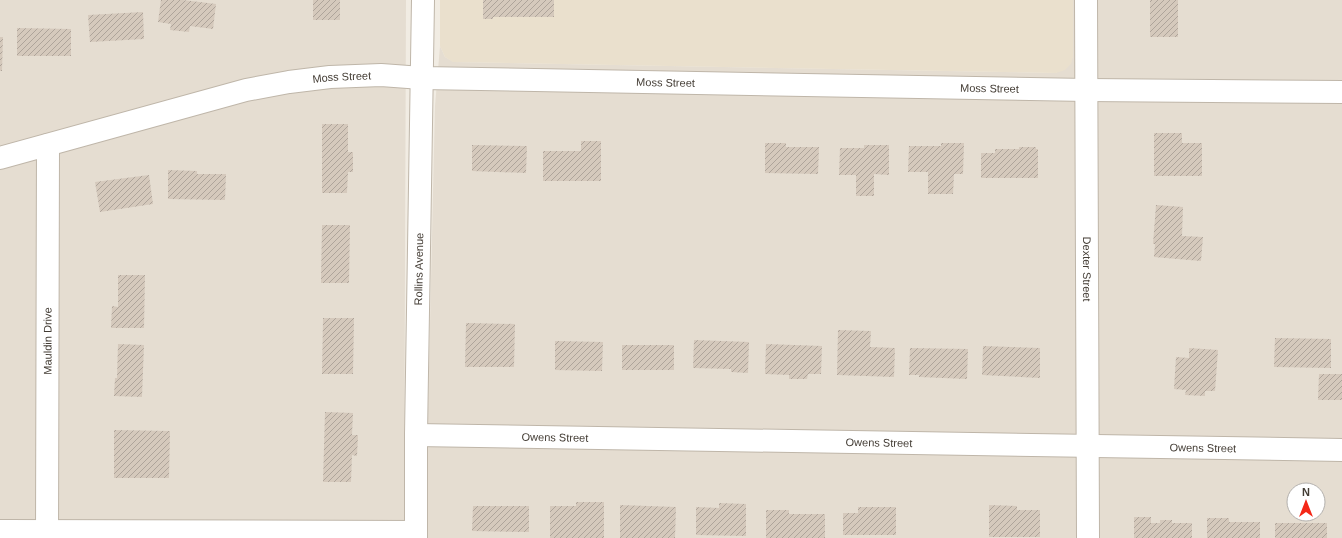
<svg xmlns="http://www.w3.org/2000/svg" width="1342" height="538" font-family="Arial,sans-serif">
	<defs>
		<pattern id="building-hatch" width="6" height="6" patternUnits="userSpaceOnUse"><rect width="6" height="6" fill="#d5c9bc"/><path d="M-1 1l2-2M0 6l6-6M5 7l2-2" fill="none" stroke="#aea49a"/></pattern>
	</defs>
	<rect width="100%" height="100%" fill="#f1ece3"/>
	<path fill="#e5ddd1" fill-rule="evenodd" d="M0,0H406L404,538H0Z
		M1073,0H1342V538H428V411L435,106L440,46L445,57L454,62L1056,73L1073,57ZM1294,490H1318V514H1294Z"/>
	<path fill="#eae0cd" d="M440,0H1073V57L1071,64L1065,70L1056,73L453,62L445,57L440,46Z"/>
	<path fill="url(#building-hatch)" d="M161,0H183L216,4L213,29L190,26L189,32L170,30L171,24L158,22Z
		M313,0H340V20H313Z
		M483,0H554V17H493V19H483Z
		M1150,0H1178V37H1150Z
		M143,12L144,39L90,42L88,15Z
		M17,28L71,29V56H17Z
		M0,37H3L2,71H0Z
		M322,124H348V152H353V172H348L347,193H322Z
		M1154,133H1182V143H1202V176H1154Z
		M581,141H601V181H543V151H581Z
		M765,143H786V147H819L818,174L765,173Z
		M941,143H964L963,174H954L953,194H928V172H908L909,146H941Z
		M472,145L527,146L526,173L472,171Z
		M864,145H889V175L874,174V196H856V175H839L840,148H864Z
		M1019,147H1036V149H1038V178H981V153H995V149H1019Z
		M168,170L197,171V174H226L225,200L168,199Z
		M149,175L153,204L100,212L95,182Z
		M1156,205L1183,207L1182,236L1203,237L1201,261L1154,257L1155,244H1153Z
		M322,225H350L349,283H321Z
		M118,275H145L144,328H111L112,306L118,307Z
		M323,318H354L353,374H322Z
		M466,323L515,324L514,367H465Z
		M838,330L871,331L870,347L895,348L894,377L837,375Z
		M1275,338L1331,339V368L1274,367Z
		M694,340L749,342L748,373L731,372V369L693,368Z
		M555,341L603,342L602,371L555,370Z
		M118,344L144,345L142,397L114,396L115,378H117Z
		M766,344L822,346L821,374H808L807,379H789V375L765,374Z
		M622,345H674V370H622Z
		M983,346L1040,348V378L982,375Z
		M910,348L968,349L967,379L919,377V375H909Z
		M1189,348L1218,350L1215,391H1205V396L1185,395L1186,390L1174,389L1176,357L1189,358Z
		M1319,374H1342V400H1318Z
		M325,412L353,413L352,435H358L357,456L352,455L351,482H323Z
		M114,430L170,431L169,478H114Z
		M576,502H604V538H550V506H576Z
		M719,503L746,504V536L696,535V507L719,508Z
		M620,505L676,507L675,538H620Z
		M989,505L1017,506V510H1040V537H989Z
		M473,506H529V532L472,531Z
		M858,507H896V535H843V513H858Z
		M766,510H789V514H825V538H766Z
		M1134,517H1151V523H1160V520H1172V523H1192V538H1134Z
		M1207,518H1229V522H1260V538H1207Z
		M1275,523H1327V538H1275Z"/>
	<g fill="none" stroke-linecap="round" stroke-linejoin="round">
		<g stroke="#bfb6a9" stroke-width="24">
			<g id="minor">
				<path id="s1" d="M1086,0L1088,538"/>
				<path id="s2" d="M0,158L246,90L289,82L330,77L381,75L422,78L1087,90L1342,92"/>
				<path id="s3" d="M416,435L1342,450"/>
				<path d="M0,531L416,532"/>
				<path id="s4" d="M47,538L48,145"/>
				<path id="s5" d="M416,538V435L423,0"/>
			</g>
		</g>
		<use href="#minor" stroke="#fff" stroke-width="22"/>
	</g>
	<g text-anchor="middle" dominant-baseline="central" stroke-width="3.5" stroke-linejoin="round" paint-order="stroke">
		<g font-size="11" fill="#433c34" stroke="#fff">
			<text stroke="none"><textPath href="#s2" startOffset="352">Moss Street</textPath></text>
			<text stroke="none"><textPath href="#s2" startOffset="676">Moss Street</textPath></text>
			<text stroke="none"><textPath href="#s2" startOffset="1000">Moss Street</textPath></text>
			<text stroke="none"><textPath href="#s5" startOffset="269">Rollins Avenue</textPath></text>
			<text stroke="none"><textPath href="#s1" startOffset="269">Dexter Street</textPath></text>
			<text stroke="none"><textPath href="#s4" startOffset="197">Mauldin Drive</textPath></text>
			<text stroke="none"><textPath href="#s3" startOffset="139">Owens Street</textPath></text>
			<text stroke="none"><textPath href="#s3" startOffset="463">Owens Street</textPath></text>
			<text stroke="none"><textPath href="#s3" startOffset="787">Owens Street</textPath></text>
		</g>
	</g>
	<g transform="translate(1306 502)"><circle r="19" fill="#ffffff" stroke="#b4b1ae"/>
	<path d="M0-3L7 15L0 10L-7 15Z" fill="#f42717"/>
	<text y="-6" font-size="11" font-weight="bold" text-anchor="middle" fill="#433c34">N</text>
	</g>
</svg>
